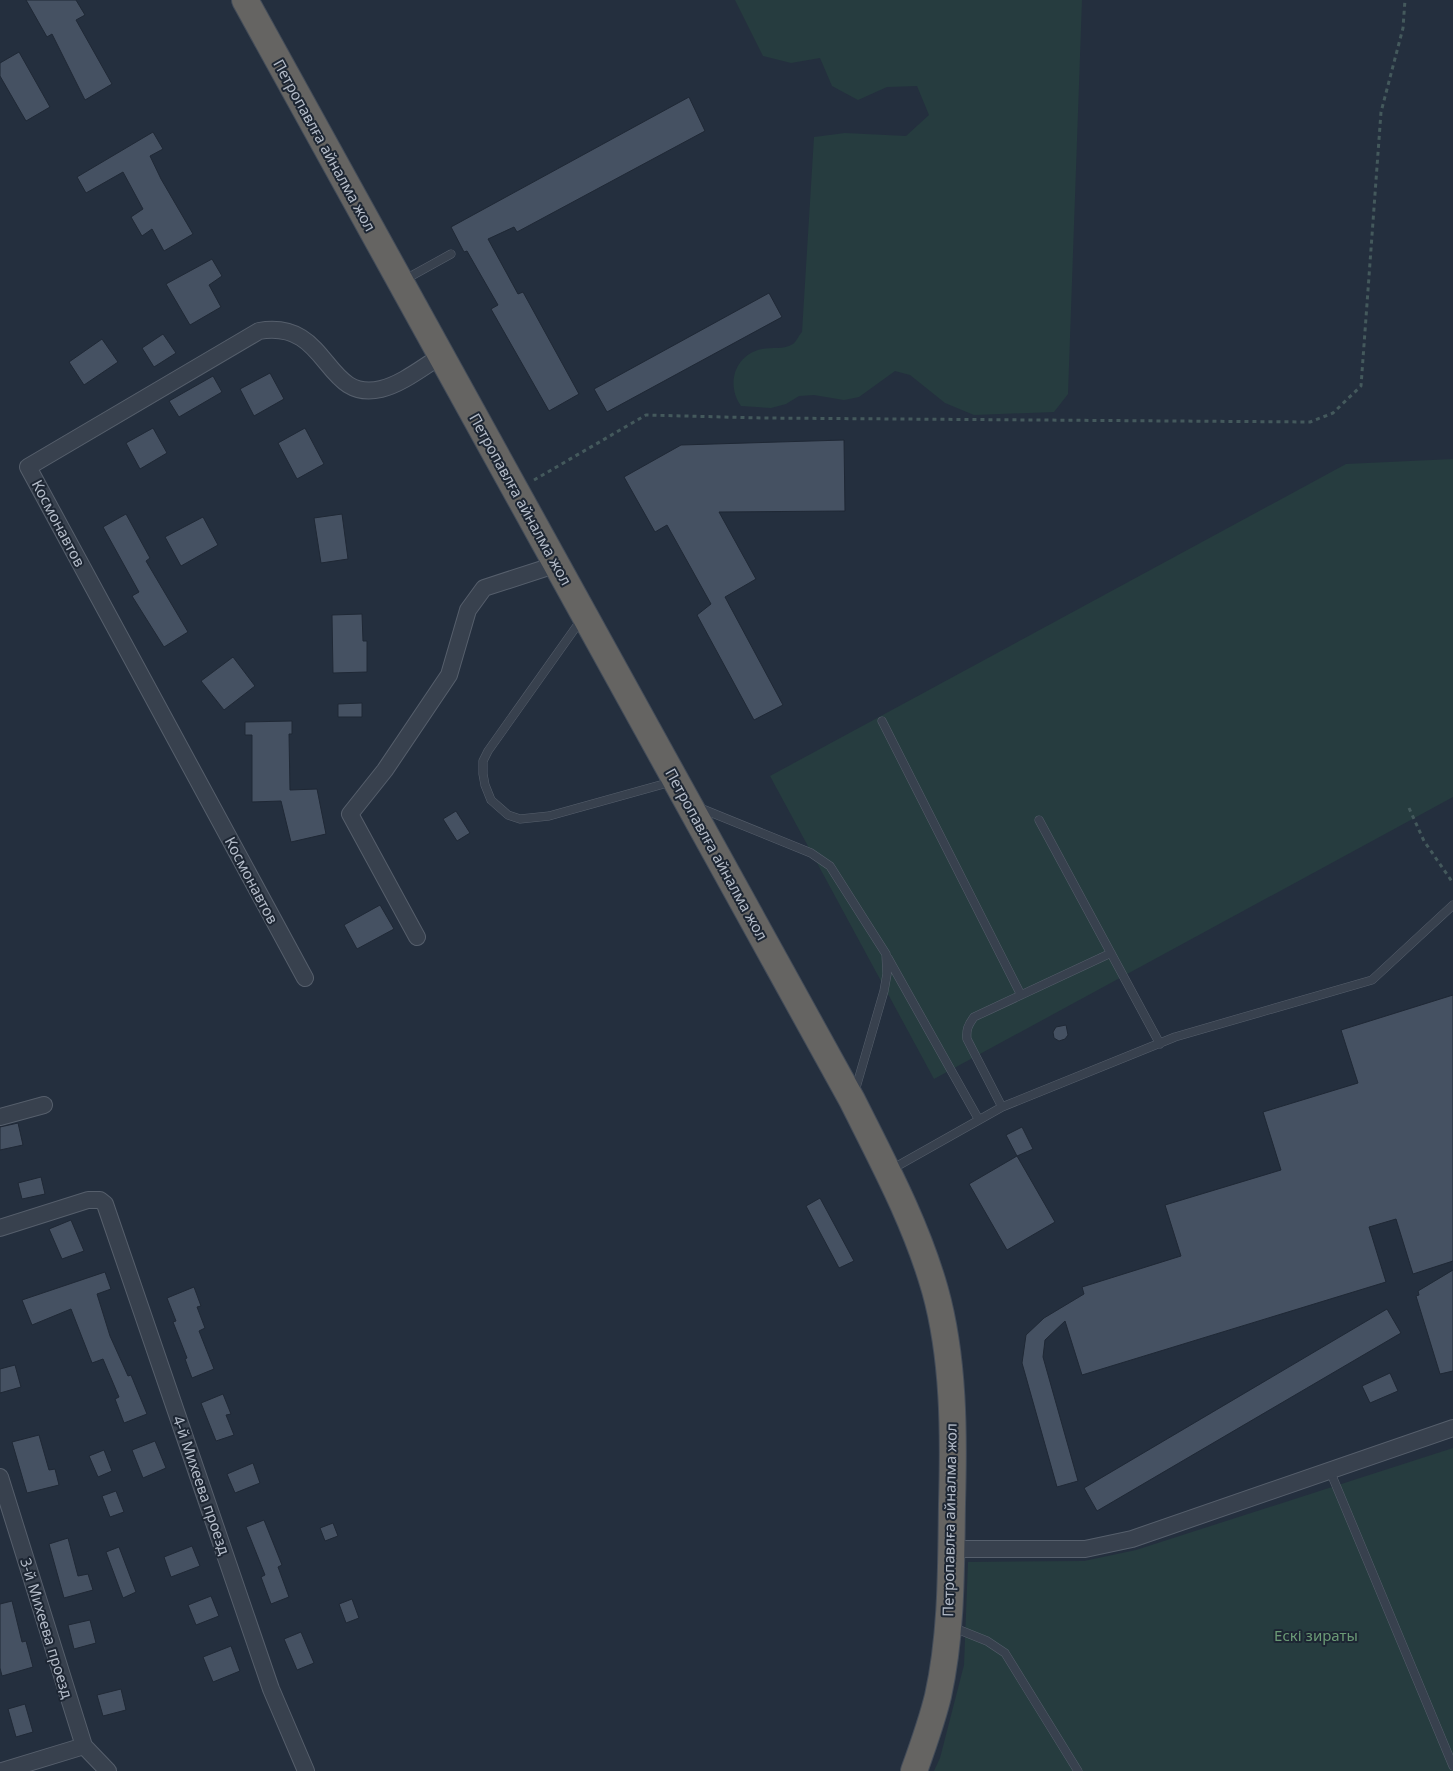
<svg xmlns="http://www.w3.org/2000/svg" width="1453" height="1771" font-family="'Noto Sans',sans-serif">
	<rect width="100%" height="100%" fill="#242f3e"/>
	<path fill="#263c3f" d="M735,0H1082L1068,394L1054,412L974,415L945,403L910,375L895,371L859,397L844,400L814,395L799,396L786,404L771,408L741,406C726,385 734,355 762,349C772,347 784,350 793,344C796,342 799,335 802,332L814,137L845,133L906,136L929,115L917,86L887,87L858,100L832,86L820,58L791,63L763,56Z
		M1453,459V797L934,1079L770,776L1346,464Z
		M1453,1448V1771H934L940,1758L964,1665L968,1562L1084,1561L1136,1550Z"/>
	<path fill="#455162" stroke="#1f2835" d="M26,0H76L85,15L76,20L112,84L85,100L52,34L47,37Z
		M19,52L50,107L26,121L0,76V63Z
		M689,97L705,131L517,232L514,227L488,239L518,294L523,292L579,394L549,411L491,309L498,305L467,251L464,252L451,227Z
		M153,132L163,149L150,156L161,179L193,234L164,251L152,229L142,236L131,217L143,209L123,172L86,193L77,177Z
		M212,259L222,276L209,285L221,307L190,325L166,284Z
		M769,293L782,317L607,412L594,389Z
		M163,334L176,353L154,367L142,348Z
		M102,339L118,362L84,385L69,362Z
		M270,373L284,399L254,416L240,389Z
		M213,376L222,392L179,417L169,401Z
		M153,428L167,453L140,469L126,443Z
		M305,428L324,464L297,479L278,443Z
		M844,440L845,511L719,512L756,579L725,597L783,705L754,720L697,615L711,604L667,525L655,532L624,477L681,445Z
		M126,514L150,558L146,561L188,632L164,647L132,596L139,592L103,527Z
		M342,514L348,559L321,563L314,518Z
		M203,517L218,545L181,566L165,537Z
		M362,614L363,641H367V672L333,673L332,615Z
		M233,657L255,686L224,710L201,681Z
		M362,703V717H338V704Z
		M292,721V734H289L290,790L317,789L326,834L291,842L281,801L252,802V735H245V722Z
		M456,811L470,833L457,841L443,819Z
		M380,905L394,929L357,949L344,925Z
		M1453,995V1261L1413,1274L1396,1219L1369,1227L1386,1282L1082,1375L1065,1321L1045,1340L1043,1357L1078,1481L1057,1487L1022,1363L1026,1335L1044,1318L1084,1294L1082,1287L1181,1256L1165,1205L1281,1170L1263,1112L1358,1083L1341,1030Z
		M1066,1025L1068,1035L1065,1039L1059,1041L1054,1038L1053,1032L1056,1027Z
		M18,1123L23,1145L0,1150V1127Z
		M1022,1127L1033,1149L1017,1156L1006,1135Z
		M1017,1156L1055,1222L1007,1250L969,1184Z
		M41,1177L45,1194L22,1199L18,1183Z
		M820,1198L854,1261L839,1268L806,1206Z
		M71,1220L84,1251L62,1259L49,1229Z
		M1453,1270V1371L1440,1374L1416,1296L1419,1295L1418,1291Z
		M105,1272L111,1289L97,1294L110,1336L128,1376L131,1375L147,1414L124,1423L115,1399L119,1397L103,1359L92,1363L71,1309L32,1325L22,1300Z
		M194,1287L201,1306L197,1307L205,1328L199,1331L214,1369L192,1378L185,1359L187,1358L173,1322L176,1321L167,1298Z
		M1387,1309L1401,1333L1097,1511L1084,1488Z
		M15,1365L21,1387L0,1393V1369Z
		M1390,1373L1398,1391L1370,1403L1362,1386Z
		M223,1394L231,1414L226,1415L234,1435L216,1441L201,1403Z
		M39,1435L49,1470L55,1469L59,1485L27,1493L12,1442Z
		M155,1441L166,1468L143,1478L132,1450Z
		M104,1450L112,1471L98,1477L89,1456Z
		M253,1463L260,1483L235,1493L227,1474Z
		M116,1491L124,1512L110,1517L102,1496Z
		M264,1520L282,1565L278,1567L289,1597L271,1604L261,1577L265,1575L246,1527Z
		M333,1523L338,1536L325,1541L320,1528Z
		M68,1538L78,1576L88,1574L93,1590L64,1598L49,1544Z
		M192,1546L200,1566L171,1577L164,1557Z
		M119,1547L136,1592L123,1598L106,1552Z
		M211,1596L219,1616L196,1625L188,1605Z
		M352,1599L359,1618L346,1623L339,1604Z
		M12,1601L22,1642L26,1641L33,1667L2,1676L0,1668V1604Z
		M90,1620L96,1643L74,1649L68,1625Z
		M301,1632L314,1663L297,1670L284,1639Z
		M231,1646L240,1671L213,1682L203,1657Z
		M121,1689L126,1710L103,1716L97,1695Z
		M25,1704L33,1732L16,1737L8,1709Z"/>
	<g fill="none" stroke-linecap="round" stroke-linejoin="round">
		<g stroke="#565f6c" stroke-width="9">
			<path id="service" d="M404,280L451,254
				M581,620L488,751L483,761V774L485,785L491,800L508,815L520,819L549,816L671,782
				M882,721L1021,995
				M700,808L811,853L830,866L886,954L887,974L884,991L855,1091
				M1039,820L1160,1044
				M888,958L979,1120
				M1002,1107L967,1039C966,1030 968,1025 974,1017L1111,953
				M892,1169L1002,1107L1175,1037L1372,980L1453,905
				M1330,1471L1453,1766
				M952,1627L987,1641L1005,1653L1078,1771"/>
		</g>
		<g stroke="#565f6c" stroke-width="18">
			<path id="minor" d="M417,937L350,814L385,770L449,675L468,610L484,588L558,564
				M305,978L28,467L259,331C330,319 323,403 381,389C402,384 423,367 441,356
				M0,1117L44,1105
				M0,1228L88,1200H100L105,1204L271,1689L306,1771
				M0,1477L84,1746L108,1771
				M951,1549H1085L1132,1539L1453,1428
				M2,1771L84,1746"/>
		</g>
		<g stroke="#434c59" stroke-width="28">
			<path id="trunk" d="M245,0L852,1100C883,1162 916,1223 935,1290C954,1358 954,1434 952,1504C951,1567 952,1633 938,1696C932,1721 923,1746 914,1771"/>
		</g>
		<path stroke="#44595c" stroke-width="3" stroke-dasharray="4 4" stroke-linecap="butt" d="M534,480L646,415L762,418L1310,422L1333,413L1361,386L1381,112L1403,28L1405,0
			M1409,808L1424,841L1453,883"/>
		<use href="#service" stroke="#38414e" stroke-width="8"/>
		<use href="#minor" stroke="#38414e" stroke-width="16"/>
		<use href="#trunk" stroke="#656462" stroke-width="26"/>
	</g>
	<g text-anchor="middle" dominant-baseline="central" stroke-width="4" stroke-linejoin="round" paint-order="stroke">
		<g font-size="15" fill="#b4bcc9" stroke="#1d2633">
			<text transform="translate(325 145) rotate(61)">Петропавлға айналма жол</text>
			<text transform="translate(521 499) rotate(61)">Петропавлға айналма жол</text>
			<text transform="translate(59 523) rotate(62)">Космонавтов</text>
			<text transform="translate(717 854) rotate(61)">Петропавлға айналма жол</text>
			<text transform="translate(252 880) rotate(62)">Космонавтов</text>
			<text transform="translate(202 1485) rotate(71)">4-й Михеева проезд</text>
			<text transform="translate(949 1520) rotate(-89)">Петропавлға айналма жол</text>
			<text transform="translate(47 1628) rotate(73)">3-й Михеева проезд</text>
		</g>
		<g font-size="15" fill="#6b9a76" stroke="#1d2633">
			<text x="1316" y="1635">Ескі зираты</text>
		</g>
	</g>
</svg>
